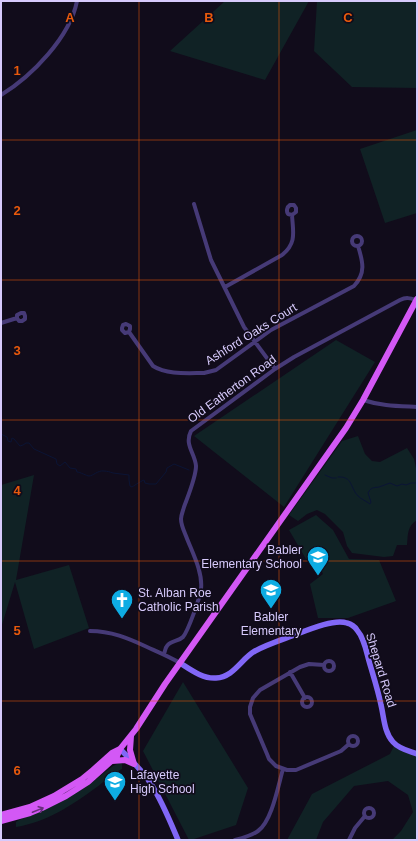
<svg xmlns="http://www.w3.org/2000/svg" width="418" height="841" font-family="Arial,sans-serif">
	<rect width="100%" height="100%" fill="#110c1b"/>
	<path fill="#102225" d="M225,1H309L265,80L170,51Z
		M317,1H417V88L352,87L314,51Z
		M417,130V213L385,223L360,149Z
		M336,340L375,362L284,507L194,436Z
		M358,436L365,454L372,461L380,462L407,448L414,459L416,468H417V520C407,526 408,535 407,545H397L393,556L384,557L352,553L347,546L343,532L325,514L317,510L307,514L298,521L289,515L342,441Z
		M34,475L16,580L69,565L89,628L34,649L15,582L1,628V485Z
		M316,515L333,530L349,559L379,560L396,601L348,618H318L310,584L323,574L317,561L306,559L289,530Z
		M183,682L248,788L236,825L191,840H189L143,751Z
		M394,746L417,756V840H392L401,831L413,812L408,795L388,781L354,786L323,822L316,840H287L312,794L390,754Z
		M122,762V769C112,773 105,781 97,787C72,805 47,822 16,827V822L19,820C41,810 63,799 84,788C96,781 110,765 122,762Z"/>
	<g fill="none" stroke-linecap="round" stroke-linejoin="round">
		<path stroke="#0b1435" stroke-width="1" d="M1,434L7,437L8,441L11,442L12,438L14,439L20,446L23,445L26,443H29L34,449L56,459L57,464L60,466L65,462L70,468L76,469L77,472C80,472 87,476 89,476C93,476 98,470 104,471C107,471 110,472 113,473C118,474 124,474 129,475V480L130,486L132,487C135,485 143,480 144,480L145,483L149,484H156L166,472L167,468L174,464L189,470
			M325,475L332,478H336
			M338,477C353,476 350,488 358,496C361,499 366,501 370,504L371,502L368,493C371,487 373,488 379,487C383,486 386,484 390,483L397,486L402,484L406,485L411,483H417"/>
		<path stroke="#463a77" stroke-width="4" d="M1,95C32,76 70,37 77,1
			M194,204L211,260L244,327L275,369
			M352 241a5 5 0 1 1 10 0a5 5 0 1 1-10 0Z
			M225,287L282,255C297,243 293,232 292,215L288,214C286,211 287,207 290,205H294L296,208V212L292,215
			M1,323L17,318L19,321H22L25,319V316L24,313H21L17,315V318
			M129,332L125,333L122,330V328L123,325L126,324L130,326V329L129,332L153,366C167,375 188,373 204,373L216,370L271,330L354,286C366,273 363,262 358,246
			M363,400C381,406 399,406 417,407
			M90,631C111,631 128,638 147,647C158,652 170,657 180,663
			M164,654C165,652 165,648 167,646C171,640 178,642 183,637C188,631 200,598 201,589C203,572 192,552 186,536C184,531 181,525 181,519C181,515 183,511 184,507C188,496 196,477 196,466C195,453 184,445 191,431L275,369L294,357L400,300C406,297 410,298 416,300
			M324 666a5 5 0 1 1 10 0a5 5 0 1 1-10 0Z
			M324,665L309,664L300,667L260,690L253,698L250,707V714L267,754L269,759L276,766L287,770H296L341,751L349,744
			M290,672L305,698
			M302 702a5 5 0 1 1 10 0a5 5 0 1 1-10 0Z
			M348 741a5 5 0 1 1 10 0a5 5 0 1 1-10 0Z
			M364 813a5 5 0 1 1 10 0a5 5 0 1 1-10 0Z
			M235,840C243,838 251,836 258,831C272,821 278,786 283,769
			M349,840L355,828L365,816"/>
		<path stroke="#8167f6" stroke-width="5.5" d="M180,663C191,670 203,679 216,678C234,677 241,659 255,651C266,645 278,641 289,637C303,632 333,618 347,623C351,624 355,627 357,630C364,638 366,650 369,661C373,675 378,690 381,705C384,717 384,732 393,742C399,749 409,751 417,754
			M120,749C131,760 143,771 151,784C162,801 170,821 178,840"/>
		<path stroke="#d358f5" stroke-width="6" d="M131,736L130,750L134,764
			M112,761L125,760L134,764
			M1,815L30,807L54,796L82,779L93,770L112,753L120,749
			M1,821L30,813L42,808L66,796L88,782L117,756L120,749L136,729L165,684L346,428L363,400L417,299"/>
	</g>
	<defs><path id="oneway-shaft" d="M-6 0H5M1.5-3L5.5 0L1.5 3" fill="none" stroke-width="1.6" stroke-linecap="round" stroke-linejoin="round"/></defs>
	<use stroke="#682e7d" href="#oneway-shaft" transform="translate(38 810) rotate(-22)"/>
	<path fill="none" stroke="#e8590c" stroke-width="1" stroke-opacity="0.55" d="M139,1V840M279,1V840M1,140H417M1,280H417M1,420H417M1,561H417M1,701H417"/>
	<defs>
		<g id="school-pin" transform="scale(1.15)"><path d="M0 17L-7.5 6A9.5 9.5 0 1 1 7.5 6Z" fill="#0eace3" stroke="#110c1b"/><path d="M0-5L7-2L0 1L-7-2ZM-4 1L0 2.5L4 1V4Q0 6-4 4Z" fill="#fff"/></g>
		<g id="church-pin" transform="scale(1.15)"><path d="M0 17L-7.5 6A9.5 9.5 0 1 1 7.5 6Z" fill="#0eace3" stroke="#110c1b"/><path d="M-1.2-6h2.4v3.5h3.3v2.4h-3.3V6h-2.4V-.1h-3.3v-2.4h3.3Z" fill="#fff"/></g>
	</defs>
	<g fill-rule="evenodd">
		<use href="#school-pin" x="318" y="557"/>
		<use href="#school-pin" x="271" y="590"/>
		<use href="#church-pin" x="122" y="600"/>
		<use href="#school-pin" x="115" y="782"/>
	</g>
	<g text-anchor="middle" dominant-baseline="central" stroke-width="3.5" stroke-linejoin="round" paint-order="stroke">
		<g font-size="12" fill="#d7cafc" stroke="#110c1b">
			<text transform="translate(251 334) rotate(-32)">Ashford Oaks Court</text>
			<text transform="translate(232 389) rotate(-36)">Old Eatherton Road</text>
			<text transform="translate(381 670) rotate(73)">Shepard Road</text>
		</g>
		<g font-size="12" fill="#d7cafc" stroke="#110c1b" text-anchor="start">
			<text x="302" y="550" text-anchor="end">Babler<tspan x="302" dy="14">Elementary School</tspan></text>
			<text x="138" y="593">St. Alban Roe<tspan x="138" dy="14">Catholic Parish</tspan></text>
			<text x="271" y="617" text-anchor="middle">Babler<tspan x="271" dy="14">Elementary</tspan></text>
			<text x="130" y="775">Lafayette<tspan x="130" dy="14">High School</tspan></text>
		</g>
	</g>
	<g font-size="13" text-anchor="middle" font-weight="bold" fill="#e8590c" stroke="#110c1b" stroke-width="3.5" stroke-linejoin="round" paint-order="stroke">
		<text x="70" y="22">A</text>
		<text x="209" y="22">B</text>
		<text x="348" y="22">C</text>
		<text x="17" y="75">1</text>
		<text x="17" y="215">2</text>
		<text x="17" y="355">3</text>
		<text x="17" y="495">4</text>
		<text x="17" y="635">5</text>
		<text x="17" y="775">6</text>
	</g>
	<rect width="418" height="841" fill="none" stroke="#d7cafc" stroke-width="4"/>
</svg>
